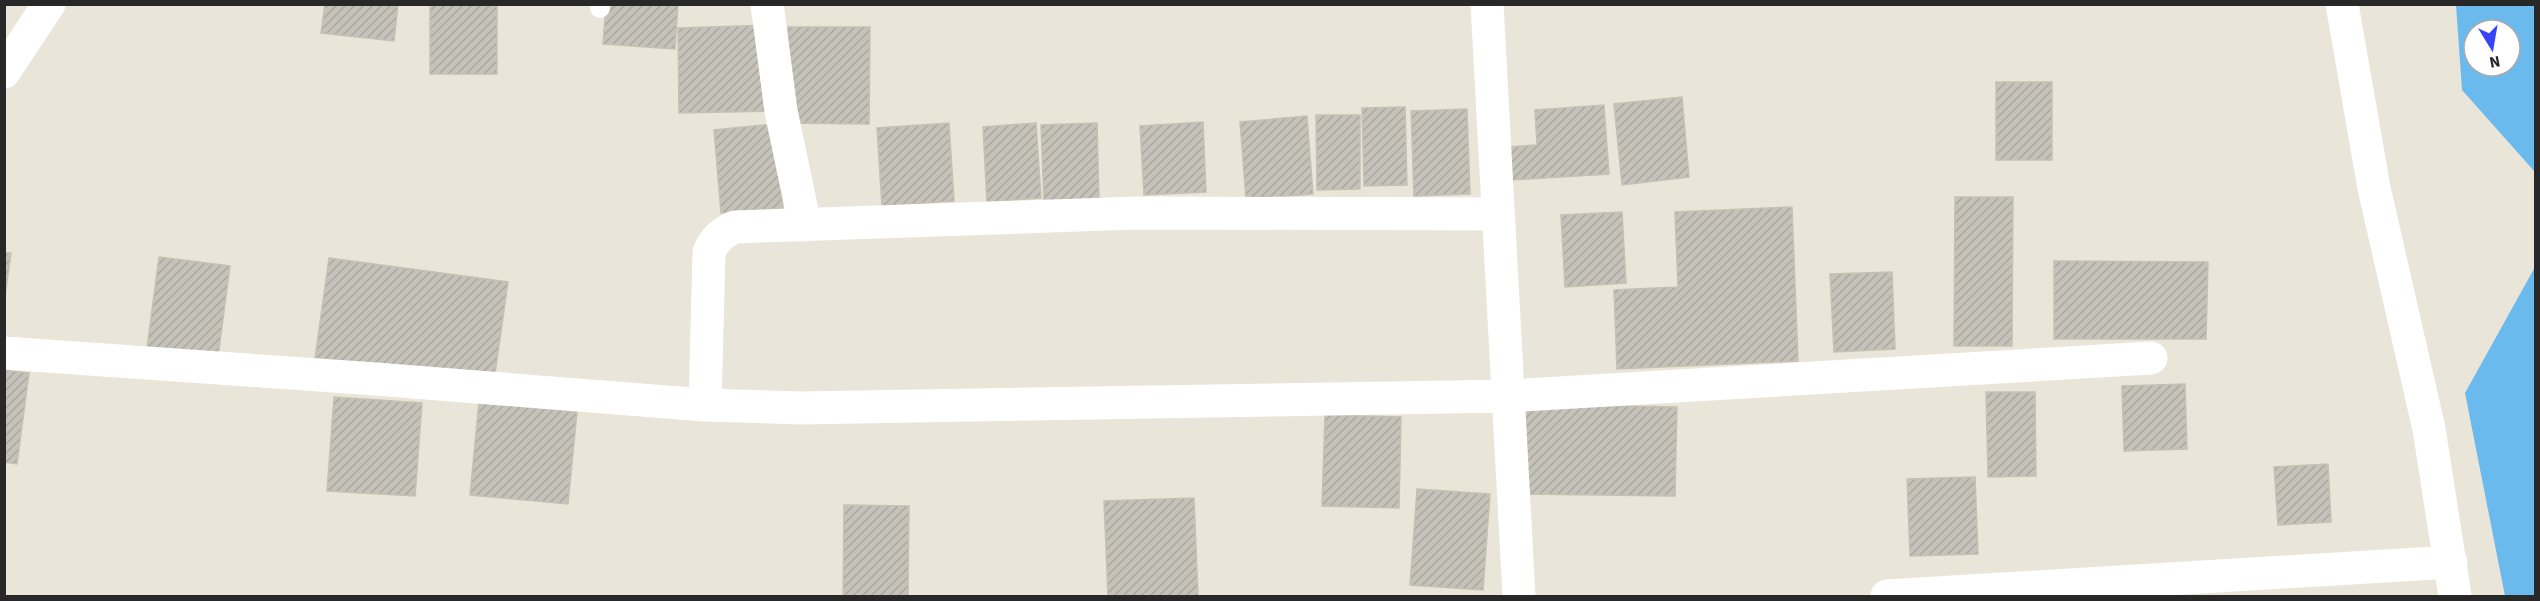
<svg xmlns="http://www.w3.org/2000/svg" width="2540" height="601" font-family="'Source Sans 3',sans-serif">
	<defs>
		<pattern id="building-hatch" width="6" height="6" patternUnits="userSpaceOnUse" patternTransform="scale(1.5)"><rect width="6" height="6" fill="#c5c2b9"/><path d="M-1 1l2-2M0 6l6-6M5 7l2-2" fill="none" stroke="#a9a79f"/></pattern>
	</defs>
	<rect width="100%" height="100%" fill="#eae5d9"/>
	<path fill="#6bbaed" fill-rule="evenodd" d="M2456,5H2535V172L2462,90ZM2474,30H2510V66H2474Z
		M2535,267V596H2505L2465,393Z"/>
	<path fill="url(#building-hatch)" stroke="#c5c1b3" stroke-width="1.5" d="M325,4H398L394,41L321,33Z
		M430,4H497V74H430Z
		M606,4H678L675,49L603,44Z
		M769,25L770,111L679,113L678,28Z
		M788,27H870L869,124L787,123Z
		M1996,82H2052V160H1996Z
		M1682,97L1689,177L1622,185L1614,104Z
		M1604,105L1609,174L1510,180L1507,147L1537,145L1535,110Z
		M1405,107L1407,185L1364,186L1362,108Z
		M1467,109L1470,194L1414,196L1411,111Z
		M1316,115H1360V189L1317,190Z
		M1307,116L1313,194L1246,199L1240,122Z
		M1203,122L1206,192L1144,195L1140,126Z
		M949,123L954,201L882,206L877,128Z
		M1036,123L1041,198L987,202L983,127Z
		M1097,123L1099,200L1044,202L1041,125Z
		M775,124L783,208L721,213L714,130Z
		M1955,197H2013L2012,346H1954Z
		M1792,207L1798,361L1617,369L1614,290L1678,287L1675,212Z
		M1622,212L1626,283L1565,287L1561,215Z
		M4,253H11L4,303Z
		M159,257L230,266L218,357L147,348Z
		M329,258L508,282L494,381L315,358Z
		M2054,261L2208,262L2206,339H2054Z
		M1892,272L1895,349L1834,352L1830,274Z
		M4,370L29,373L17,464L4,462Z
		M2185,384L2187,449L2124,451L2122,386Z
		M1986,392H2035L2036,476L1988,477Z
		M334,397L422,403L415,496L327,491Z
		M479,402L577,412L568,504L470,495Z
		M1525,404L1677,407L1675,496L1523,494Z
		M1325,415L1401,417L1399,508L1322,506Z
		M2328,464L2331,522L2278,525L2274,467Z
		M1975,477L1978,554L1910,556L1907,479Z
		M1417,489L1490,494L1483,590L1410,585Z
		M1194,498L1198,596H1108L1104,501Z
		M844,505L909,506L908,596H843Z"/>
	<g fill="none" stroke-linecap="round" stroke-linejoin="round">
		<path stroke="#fff" stroke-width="20" d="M600,4V8"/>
		<path stroke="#fff" stroke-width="33" d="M767,4L781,111L805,225
			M1487,4L1519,596
			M2342,4L2374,188L2429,429L2455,596
			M4,353L376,379L705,405L801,408L1508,396L2151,358
			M705,405L709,252C715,238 722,233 735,227L1136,213L1498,214
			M1887,596L2451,562"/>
		<path stroke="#fff" stroke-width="33" d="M4,72L49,4"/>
	</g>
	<rect width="2540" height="601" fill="none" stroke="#282828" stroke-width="12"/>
	<g transform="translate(2492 48) rotate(169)"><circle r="28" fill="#ffffff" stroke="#a9a9a9" stroke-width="1.5"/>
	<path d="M0-4.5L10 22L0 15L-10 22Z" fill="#3844f8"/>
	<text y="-9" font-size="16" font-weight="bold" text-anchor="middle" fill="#282828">N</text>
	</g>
</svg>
